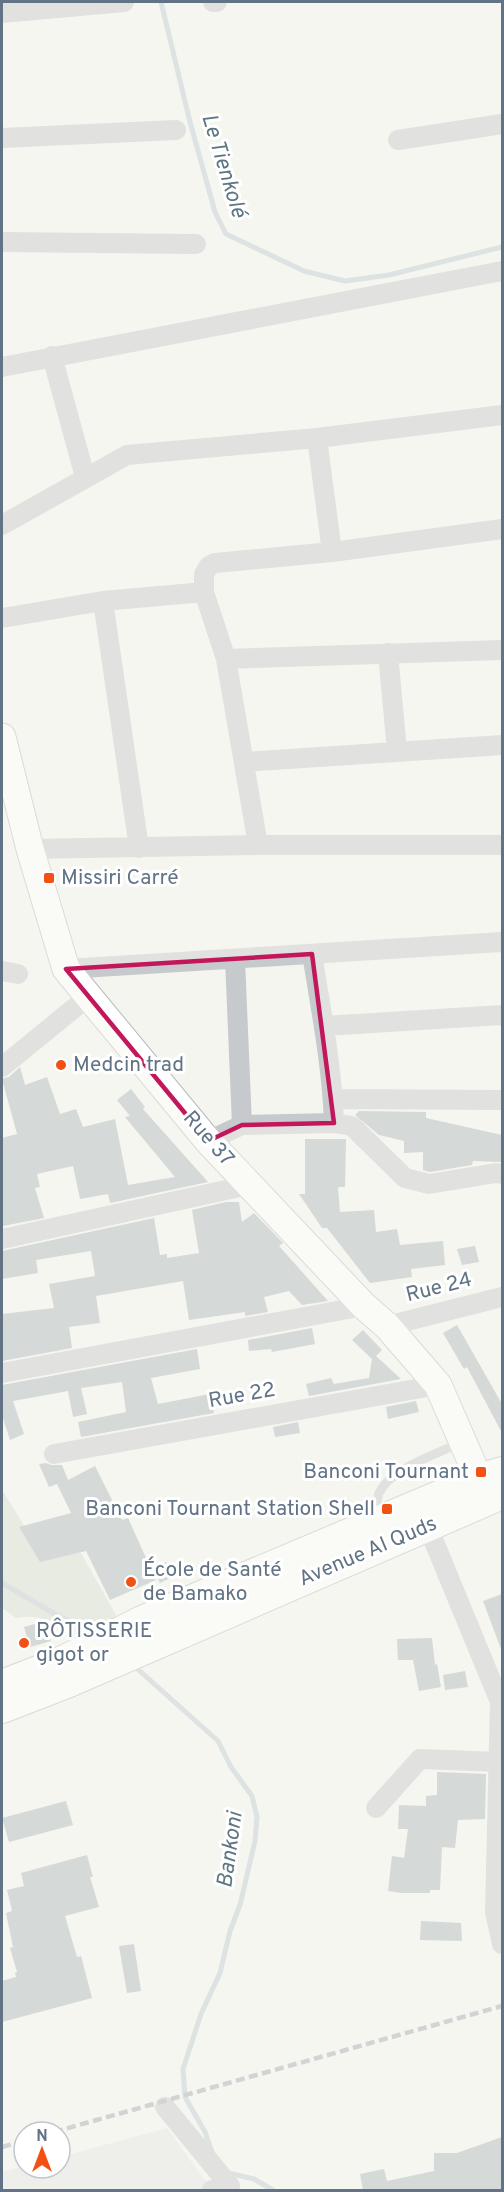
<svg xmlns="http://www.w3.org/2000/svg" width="504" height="2192" font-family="Overpass,sans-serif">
	<rect width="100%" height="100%" fill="#f5f5f0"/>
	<path fill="#e5e7e4" d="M167,2128L212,2190H2V2172L24,2166V2168H60V2157Z"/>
	<path fill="#d5ddd1" d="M2,1490L41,1553L51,1555L81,1553L117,1617L76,1635C54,1623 42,1613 16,1618L2,1608Z"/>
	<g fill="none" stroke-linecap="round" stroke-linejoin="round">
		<path stroke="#bfcad0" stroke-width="5" d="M161,2L190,122L215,212L226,234L304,271L345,281L389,275L502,247
			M2,1583L55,1614L95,1634
			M132,1664L218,1741L231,1767L252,1796L257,1817L255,1841L240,1905L230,1931L220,1973L201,2014L183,2069L185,2097L205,2132L212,2152
			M228,2173L254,2179L273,2190"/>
	</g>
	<path fill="#aeb6bb" d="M20,1067L25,1085L47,1077L60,1114L76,1109L83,1127L115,1119L128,1185L175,1177L125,1117L130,1116L117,1100L131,1089L145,1107L143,1109L208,1182L110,1203L108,1194L80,1199L73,1166L37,1174L40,1187L35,1188L44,1218L3,1226L2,1221V1138L17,1134L2,1079L9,1077Z
		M359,1111L426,1112V1118L502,1135V1162L473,1161L472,1165L430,1172L423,1170V1152L404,1153V1141L379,1135L355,1115Z
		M305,1139H346L345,1187H338L340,1212L374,1210L376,1232L397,1229L400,1245L443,1241L445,1265L411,1269L412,1277L370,1283L327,1228H322L299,1194H305Z
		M226,1202H239L242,1222L254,1213L283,1243L279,1246L328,1301L302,1305L289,1291L264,1297L268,1312L245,1316V1312L189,1320L183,1281L96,1296L100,1323L69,1327L72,1348L2,1361V1314L54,1308L49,1284L95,1276L91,1251L36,1260L38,1273L2,1279V1251L154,1218L160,1255L167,1254V1258L199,1253L192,1210Z
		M475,1246L479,1262L462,1265L457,1249Z
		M457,1325L502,1404V1433L467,1367L464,1369L443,1333Z
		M312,1328L315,1344L272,1352L271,1349L249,1351L248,1340Z
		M363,1330L382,1350L376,1356L401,1379L309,1396L306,1384L331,1378L334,1384L369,1378L372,1359L352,1340Z
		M197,1349L200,1369L151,1378L158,1404L210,1394L214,1413L81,1437L78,1422L126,1412L122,1382L81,1388L87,1414L73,1417L68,1391L13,1401L24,1434L10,1440L2,1415V1385Z
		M416,1401L419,1412L388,1419L386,1407Z
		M298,1422L300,1433L275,1437L273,1427Z
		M46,1463L51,1465H62L68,1480L95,1466L122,1520L128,1518L156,1580L110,1600L86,1551L40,1562L19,1527L71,1513L57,1484L49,1487L39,1464Z
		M166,1562L173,1577L160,1583L153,1568Z
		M502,1594V1649H501L483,1601Z
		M45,1621L51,1641L30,1647L24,1627Z
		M432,1638L435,1665L437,1664L441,1687L419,1691L413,1660H398L397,1639Z
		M465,1671L468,1687L445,1690L443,1675Z
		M437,1772L486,1774L485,1819L458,1820L455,1848L442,1847L440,1890H430V1893H401L388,1891L392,1856L404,1858L408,1829H398L399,1805L426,1806V1796L437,1795Z
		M66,1801L73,1825L9,1842L2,1818Z
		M87,1855L93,1877H90L99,1907L65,1916L77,1957L81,1956L92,1998L2,2022V1981L16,1977L15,1973L17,1972L10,1948L13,1947L6,1913L12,1911L7,1890L24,1886L21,1873Z
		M421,1921L461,1923L462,1941L420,1940Z
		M134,1944L141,1991L127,1993L119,1946Z
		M502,2137V2190H363L360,2174L384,2169L387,2181L434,2171V2153H457Z"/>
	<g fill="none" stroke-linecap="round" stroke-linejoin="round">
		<g stroke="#b6bbc0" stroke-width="29">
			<path id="secondary" d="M2,737L30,849L66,969L208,1141L364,1306L387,1326L438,1385L479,1479L484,1499"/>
		</g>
		<g stroke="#b7bbbe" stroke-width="32">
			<path id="primary" d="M2,1685L59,1663L142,1621L479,1479L502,1472
				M2,1708L69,1682L502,1494"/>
		</g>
		<path stroke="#c7cacd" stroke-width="9" d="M378,1517C378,1510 376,1499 379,1493C390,1469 437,1454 460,1443"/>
		<path stroke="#c7cacd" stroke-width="20" d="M213,2H217
			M2,13L124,2
			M2,138L176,130
			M398,140L502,124
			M2,242L196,244
			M52,356L85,477
			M2,367L502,271
			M317,438L332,552
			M2,525L127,455L317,438L502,415
			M103,601L139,848
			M2,618L103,601L204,592
			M388,653L397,751
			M226,659L502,650
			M244,762L502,745
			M258,845L226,659L204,592V574L209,566L215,563L332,552L502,529
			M30,849L258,845H502
			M312,954C321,1010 332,1066 334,1123
			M66,969L502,942
			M2,971L18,974
			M324,1026L502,1015
			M2,1067L89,996
			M333,1099L502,1100
			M242,1125L334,1123L352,1126L405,1178L429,1184L496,1173L502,1174
			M208,1141L242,1125L235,959
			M2,1239L249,1185
			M387,1326L502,1297
			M2,1373L364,1306
			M54,1454L438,1385
			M428,1527L500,1702L495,1912L502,1944
			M376,1808L420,1759L499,1762
			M165,2107L230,2186L212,2190"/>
		<use href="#secondary" stroke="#fff" stroke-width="27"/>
		<use href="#primary" stroke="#fff" stroke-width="30"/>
		<path stroke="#a4aab0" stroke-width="4.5" stroke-dasharray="9 4.5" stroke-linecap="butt" d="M54,2132L502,2006
			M2,2147L24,2141"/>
	</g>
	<path d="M0 0H504V2192H0ZM312,954L334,1123L242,1125L208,1141L66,969Z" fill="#f5f5f0" fill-opacity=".55" fill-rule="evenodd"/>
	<path fill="none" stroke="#c2185b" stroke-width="4.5" stroke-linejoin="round" d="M312,954L334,1123L242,1125L208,1141L66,969Z"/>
	<g fill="#f25114" stroke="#fff" stroke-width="2">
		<rect x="43" y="872" width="12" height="12" rx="3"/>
		<circle cx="61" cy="1065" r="6"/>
		<rect x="475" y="1466" width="12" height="12" rx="3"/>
		<rect x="381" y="1503" width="12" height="12" rx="3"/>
		<circle cx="131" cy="1582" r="6"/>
		<circle cx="24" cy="1643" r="6"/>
	</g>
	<g text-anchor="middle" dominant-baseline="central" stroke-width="6" stroke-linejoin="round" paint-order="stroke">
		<g font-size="21" fill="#617384" stroke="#fff" text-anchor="start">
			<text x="61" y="878">Missiri Carré</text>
			<text x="73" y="1065">Medcin trad</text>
			<text x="469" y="1472" text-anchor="end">Banconi Tournant</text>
			<text x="375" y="1509" text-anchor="end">Banconi Tournant Station Shell</text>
			<text x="143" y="1570">École de Santé<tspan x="143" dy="24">de Bamako</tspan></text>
			<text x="36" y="1631">RÔTISSERIE<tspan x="36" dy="24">gigot or</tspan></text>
		</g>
		<g font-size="21" fill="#617384" stroke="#fff">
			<text transform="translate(208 1139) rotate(49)">Rue 37</text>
			<text transform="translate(439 1288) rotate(-14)">Rue 24</text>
			<text transform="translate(242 1396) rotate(-10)">Rue 22</text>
			<text transform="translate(368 1552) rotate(-23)">Avenue Al Quds</text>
		</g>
		<g font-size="22" font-style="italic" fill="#5d7682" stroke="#fff">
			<text transform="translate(223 166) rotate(73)">Le Tienkolé</text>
			<text transform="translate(231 1850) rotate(-82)">Bankoni</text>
		</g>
	</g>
	<rect width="504" height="2192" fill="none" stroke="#617384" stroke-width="6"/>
	<g transform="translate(42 2150)"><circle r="28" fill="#ffffff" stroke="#c0c7ce" stroke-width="1.5"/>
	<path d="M0-4.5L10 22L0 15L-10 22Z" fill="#f25114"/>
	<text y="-9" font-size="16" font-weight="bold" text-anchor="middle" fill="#617384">N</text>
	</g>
</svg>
